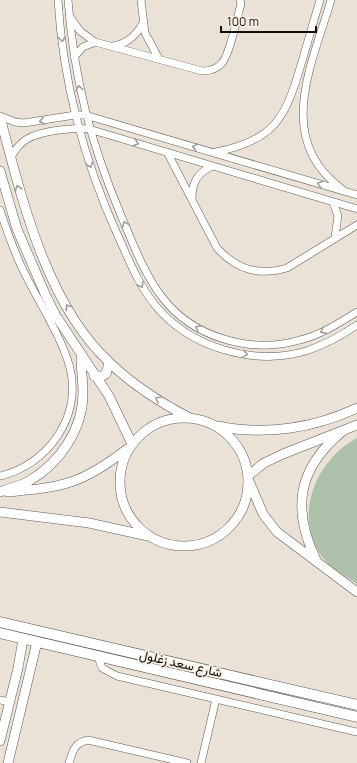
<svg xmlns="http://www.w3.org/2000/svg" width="357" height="763" font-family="Manrope,Vazirmatn,sans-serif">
	<rect width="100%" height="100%" fill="#ebe2d7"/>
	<path fill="#aec2ab" d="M357,438V584C346,576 330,568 323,558C292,518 315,460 357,438Z"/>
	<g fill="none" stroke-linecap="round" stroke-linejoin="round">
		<g stroke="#615950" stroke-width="8">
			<path id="minor" d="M58,0C63,83 84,161 118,236C129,260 138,284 155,305C190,348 253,366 306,351C324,345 341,336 357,325
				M68,0C74,78 90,141 120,213C132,241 143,272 162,297C193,338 251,354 300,340C321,335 339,323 357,312
				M141,0L145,33L159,59
				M331,0C312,65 274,139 342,189
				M70,17L80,31L95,42L202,71C210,71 217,69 222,63C230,54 237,17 241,4L240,0
				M113,46C127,44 136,36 143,23
				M74,57L83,47L95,42
				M0,116L15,122L24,123L75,115H85L357,195
				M167,152L217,248C237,270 259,276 287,268L357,225
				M216,152C272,141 285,120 300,68C307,45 313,23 320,0
				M11,157C15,150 20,143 27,139C41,131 73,127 89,129L357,209
				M192,198C192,182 198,173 212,166
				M333,202L338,216L335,237
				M0,210C7,231 14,252 24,272C39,303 61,335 70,368C82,418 47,465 0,476
				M98,657L102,668L117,676L357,732
				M0,700L9,702
				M69,763C73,751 74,743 88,740L187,763
				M201,763L216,699"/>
		</g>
		<g stroke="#615950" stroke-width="10">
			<path id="tertiary" d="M0,117C22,199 46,304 110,363C134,386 161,403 190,418
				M0,171L17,229L46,296L56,316L109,396L132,444
				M94,376H102L106,374L109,363
				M120 482a64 64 0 1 1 128 0a64 64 0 1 1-128 0Z
				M218,426C264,436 315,428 357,408
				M248,476L264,463L283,454L357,425
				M249,481L263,514L277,532L357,592
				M0,492C9,488 20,486 29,481C60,463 83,429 83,393C83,381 81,368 81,356
				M7,492C64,487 82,484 127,449
				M0,512L89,523L148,536
				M317,562C291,509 297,468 344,430
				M0,741L18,668L23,639
				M8,763L37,642"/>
		</g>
		<g stroke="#615950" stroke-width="11">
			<path id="secondary" d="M0,622L357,705
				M0,633L357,717"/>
		</g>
		<use href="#minor" stroke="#fff" stroke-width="7"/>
		<use href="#tertiary" stroke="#fff" stroke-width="9"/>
		<use href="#secondary" stroke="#fff" stroke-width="10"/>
	</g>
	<defs><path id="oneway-chevron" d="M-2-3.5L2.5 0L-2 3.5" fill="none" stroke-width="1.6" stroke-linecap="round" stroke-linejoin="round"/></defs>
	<g stroke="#a09f9d">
		<use href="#oneway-chevron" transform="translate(62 39) rotate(83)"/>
		<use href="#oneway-chevron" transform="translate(79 88) rotate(-101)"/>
		<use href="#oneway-chevron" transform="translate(42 121) rotate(169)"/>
		<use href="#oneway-chevron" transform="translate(136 143) rotate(17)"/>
		<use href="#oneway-chevron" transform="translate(195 147) rotate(-163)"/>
		<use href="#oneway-chevron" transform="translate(90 165) rotate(71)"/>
		<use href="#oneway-chevron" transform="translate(320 184) rotate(-163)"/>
		<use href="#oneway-chevron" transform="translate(18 188) rotate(-106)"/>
		<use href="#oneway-chevron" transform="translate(125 224) rotate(-113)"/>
		<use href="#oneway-chevron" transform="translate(141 285) rotate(60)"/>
		<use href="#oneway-chevron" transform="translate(68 307) rotate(-122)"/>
		<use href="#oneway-chevron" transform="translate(198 328) rotate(-151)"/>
		<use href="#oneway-chevron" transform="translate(323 331) rotate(154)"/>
		<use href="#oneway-chevron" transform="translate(245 354) rotate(8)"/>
		<use href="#oneway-chevron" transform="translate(158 399) rotate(-149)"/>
	</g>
	<g text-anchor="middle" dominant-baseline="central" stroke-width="3.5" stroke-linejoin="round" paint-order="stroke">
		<g font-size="13" fill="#110e0a" stroke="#f8efe4">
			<text transform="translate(181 663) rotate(13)">شارع سعد زغلول</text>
		</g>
	</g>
	<path d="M221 26v6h95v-6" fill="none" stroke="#110e0a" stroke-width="2"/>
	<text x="227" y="26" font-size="12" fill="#110e0a" stroke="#f8efe4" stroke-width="3" paint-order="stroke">100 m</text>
</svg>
